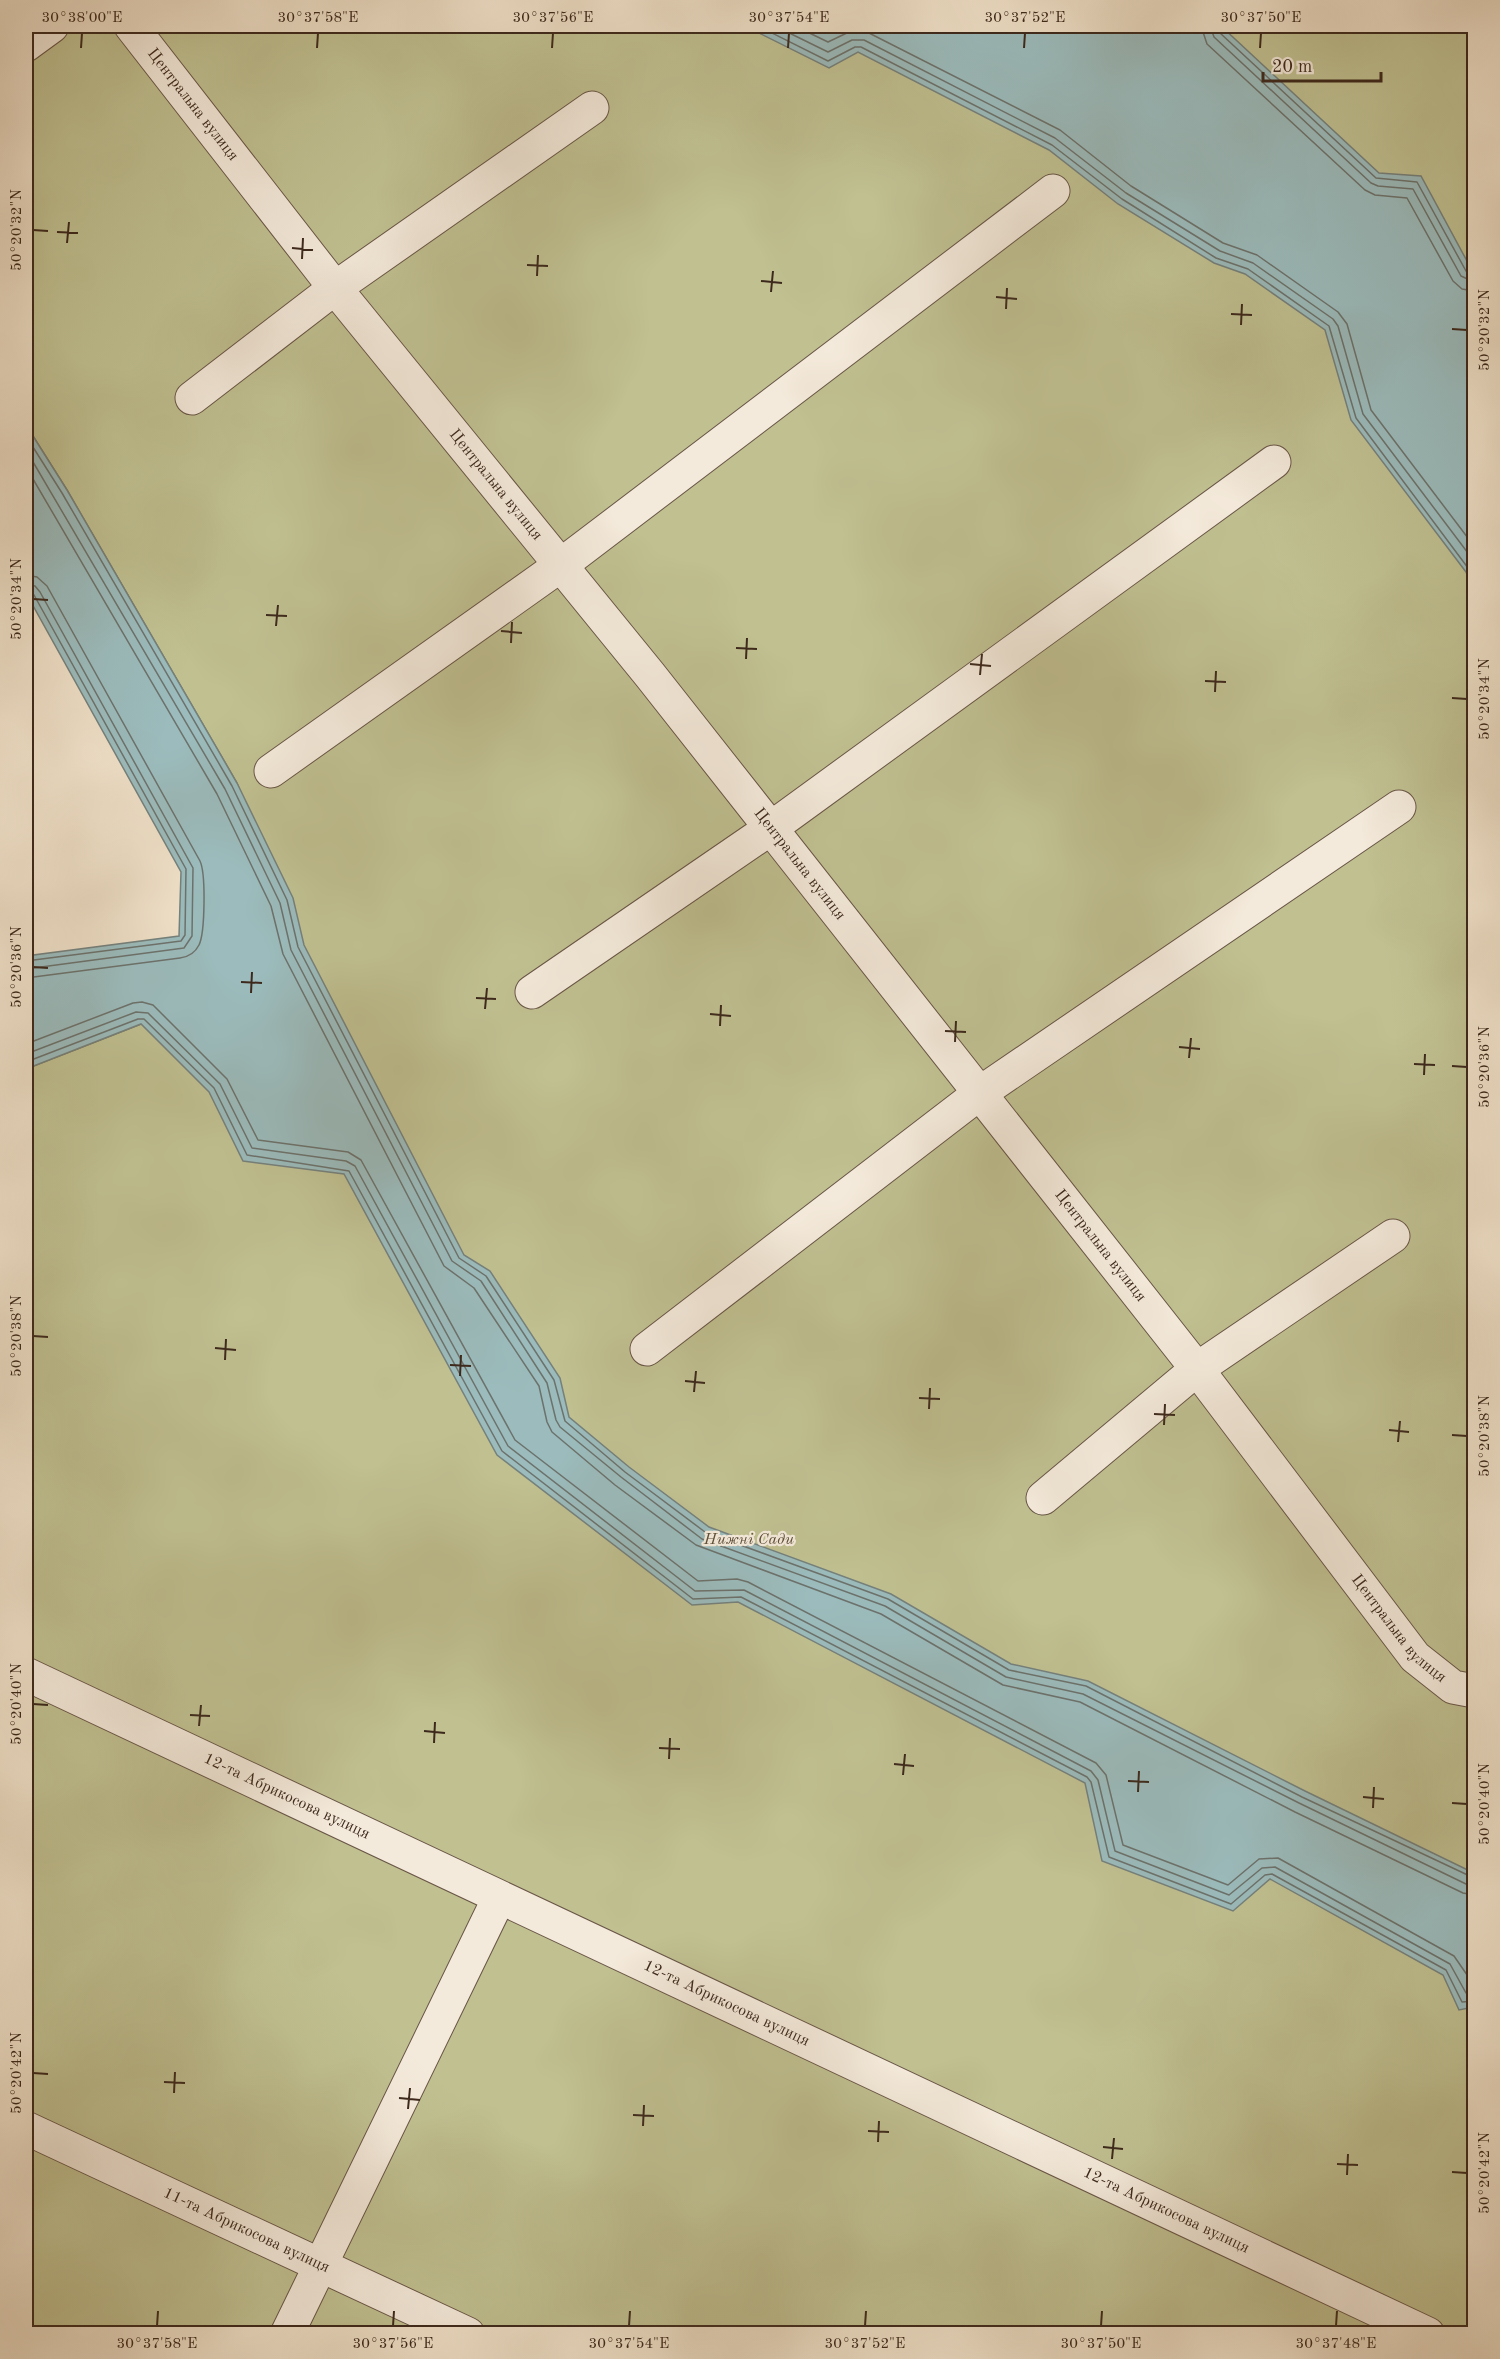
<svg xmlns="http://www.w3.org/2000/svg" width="1500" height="2359" font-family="'Old Standard TT',serif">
	<rect width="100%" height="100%" fill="#eedfc7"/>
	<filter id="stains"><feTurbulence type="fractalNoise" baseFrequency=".00333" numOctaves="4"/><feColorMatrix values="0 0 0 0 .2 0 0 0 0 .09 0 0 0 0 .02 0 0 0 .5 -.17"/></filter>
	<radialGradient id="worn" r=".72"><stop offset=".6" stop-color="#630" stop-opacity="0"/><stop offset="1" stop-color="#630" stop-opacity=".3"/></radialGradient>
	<path fill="#c0c091" stroke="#7e7456" stroke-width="1.5" d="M26,26H1474V2333H26V1069L141,1024L303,944L237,783L67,490L26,425Z"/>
	<path fill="#9bbbbc" stroke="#75817c" stroke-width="1.5" d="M745,26H1221L1379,173L1421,176L1474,274V591L1466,572L1351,420L1325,330L1245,274L1214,263L1118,204L1049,150L858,52L829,68Z
		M26,425L67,490L237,783L293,898L304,945L464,1255L490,1271L560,1378L569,1417L629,1467L709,1527L891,1594L1011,1664L1088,1681L1305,1791L1474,1873V2007L1459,2010L1443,1975L1270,1879L1233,1911L1102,1861L1085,1783L738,1602L692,1605L497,1455L344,1174L243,1161L209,1092L141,1024L26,1069V956L179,936L181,872L26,593Z"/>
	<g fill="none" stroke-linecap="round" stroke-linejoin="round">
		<path stroke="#6c726c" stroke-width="1.5" d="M758,26L828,61L855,47H861L1052,145L1122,199L1216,258L1248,269L1329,326L1356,418L1474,576
			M775,26L828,52L852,40H864L1055,138L1126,193L1220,251L1253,263L1333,319L1338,326L1363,414L1474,561
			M795,26L828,42L851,31L867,32L1060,130L1131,186L1223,243L1257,255L1338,312L1347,324L1371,410L1474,546
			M1201,26L1207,44L1365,190L1375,195L1407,198L1453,281L1462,289L1474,291
			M1210,26L1214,37L1371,183L1378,186L1413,189L1461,276L1474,282
			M1217,26L1220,33L1376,178L1417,182L1466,271L1474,275
			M26,436L62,493L232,786L287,900L298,947L459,1258L486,1276L554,1380L565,1421L625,1472L705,1532L888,1599L1009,1670L1086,1686L1302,1797L1474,1878
			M26,450L225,789L280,903L291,950L452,1261L481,1281L547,1383L556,1420L560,1427L621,1477L702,1539L885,1606L1006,1677L1083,1694L1299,1803L1466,1884L1474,1886
			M26,467L217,794L271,906L283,954L444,1266L474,1288L539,1386L547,1422L552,1432L615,1485L696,1545L881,1614L1003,1685L1080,1702L1295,1812L1463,1893L1474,1895
			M26,575L37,577L47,586L200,861C206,874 205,933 199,945C195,953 188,957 180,958L26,978
			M26,584L35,586L40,592L193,868L192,936L184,948L26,969
			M26,591L34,595L186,869L185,935L181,941L26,961
			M26,1044L133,1003L142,1002L153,1005L227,1079L258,1140L348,1152L361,1160L515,1440L698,1581L737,1579L748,1582L1096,1763L1106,1775L1123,1845L1228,1885L1259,1859L1278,1858L1454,1956L1474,1985
			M26,1054L136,1012L148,1013L220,1084L252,1148L346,1161L355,1166L508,1446L695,1591L744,1590L1091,1771L1098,1780L1115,1851L1229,1895L1262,1868L1275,1867L1450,1964L1466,1993L1474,1994
			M26,1062L138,1019H144L214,1088L247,1155L349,1171L502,1451L693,1599L741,1597L1087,1777L1091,1782L1109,1857L1231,1904L1265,1875L1272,1874L1446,1970L1462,2002L1474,2001"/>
		<g stroke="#695647" stroke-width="35">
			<g id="minor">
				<path id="s1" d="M131,26L335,288L650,675L1197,1369L1415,1657L1453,1687L1474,1691"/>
				<path d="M26,45L52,26"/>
				<path d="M192,398L335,288L592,108"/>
				<path d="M271,771L561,565L1053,191"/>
				<path d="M532,992L771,828L1274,462"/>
				<path d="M647,1349L980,1093L1399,807"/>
				<path d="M1043,1498L1197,1369L1393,1236"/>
				<path id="s2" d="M26,1674L1428,2334"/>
				<path id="s3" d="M26,2128L468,2334"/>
				<path d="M287,2334L499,1898"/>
			</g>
		</g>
		<use href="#minor" stroke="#f4eadb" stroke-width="33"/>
	</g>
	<path fill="none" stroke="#3d291c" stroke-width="2" d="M81,48L82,33M317,48L318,33M552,48L553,33M788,48L789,33M1024,48L1025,33M1260,48L1261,33M33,230L48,231M57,232L78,233M67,243L69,222M292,248L313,250M302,259L303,238M527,265L548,266M537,276L538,255M761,281L782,283M771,292L773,271M996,297L1017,299M1006,309L1007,288M1231,314L1252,315M1241,325L1242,304M1452,329L1467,330M33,599L48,600M266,615L287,616M276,626L278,605M501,631L522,633M511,643L512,622M736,648L757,649M746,659L747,638M970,664L991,666M980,675L982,654M1205,681L1226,682M1215,692L1216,671M1452,698L1467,699M33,967L48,968M241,982L262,983M251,993L252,972M476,998L496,999M485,1009L487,988M710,1014L731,1016M720,1026L721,1005M945,1031L966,1032M955,1042L956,1021M1179,1047L1200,1049M1189,1058L1191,1038M1414,1064L1435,1065M1452,1066L1467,1067M1424,1075L1425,1054M33,1336L48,1337M215,1348L236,1350M225,1360L226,1339M450,1365L471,1366M460,1376L461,1355M685,1381L705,1383M694,1392L696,1371M919,1398L940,1399M929,1409L930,1388M1154,1414L1175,1415M1164,1425L1165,1404M1389,1430L1409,1432M1452,1435L1467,1436M1398,1442L1400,1421M33,1704L48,1705M190,1715L210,1716M199,1726L201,1705M424,1731L445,1733M434,1743L435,1722M659,1748L680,1749M669,1759L670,1738M894,1764L914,1766M903,1775L905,1754M1128,1781L1149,1782M1138,1792L1139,1771M1363,1797L1384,1799M1452,1803L1467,1804M1373,1808L1374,1787M33,2073L48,2074M164,2082L185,2083M174,2093L175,2072M399,2098L420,2100M408,2109L410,2088M633,2115L654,2116M643,2126L644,2105M868,2131L889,2132M878,2142L879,2121M1103,2147L1123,2149M1112,2159L1114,2138M1337,2164L1358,2165M1452,2172L1467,2173M1347,2175L1348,2154M157,2326L158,2311M393,2326L394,2311M629,2326L630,2311M865,2326L866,2311M1101,2326L1102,2311M1336,2326L1337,2311"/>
	<g text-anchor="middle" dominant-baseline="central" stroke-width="4.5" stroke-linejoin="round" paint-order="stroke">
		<g font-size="16" fill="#3d291c" stroke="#f4eadb">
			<text stroke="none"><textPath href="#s1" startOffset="100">Центральна вулиця</textPath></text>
			<text stroke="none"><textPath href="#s1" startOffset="586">Центральна вулиця</textPath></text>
			<text stroke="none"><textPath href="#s1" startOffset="1072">Центральна вулиця</textPath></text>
			<text stroke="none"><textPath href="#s1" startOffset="1558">Центральна вулиця</textPath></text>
			<text stroke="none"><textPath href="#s1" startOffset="2044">Центральна вулиця</textPath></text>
			<text stroke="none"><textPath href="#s2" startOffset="288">12-та Абрикосова вулиця</textPath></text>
			<text stroke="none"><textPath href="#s2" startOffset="774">12-та Абрикосова вулиця</textPath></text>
			<text stroke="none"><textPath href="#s2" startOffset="1260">12-та Абрикосова вулиця</textPath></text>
			<text stroke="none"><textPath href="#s3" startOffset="243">11-та Абрикосова вулиця</textPath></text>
		</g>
		<g font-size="16" font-style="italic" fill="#5e4f39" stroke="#f4eadb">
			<text x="749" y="1540">Нижні Сади</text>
		</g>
	</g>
	<rect width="1500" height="2359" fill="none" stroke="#eedfc7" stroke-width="66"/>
	<path d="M1263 72v9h118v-9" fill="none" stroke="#3d291c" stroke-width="3"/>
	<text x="1272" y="72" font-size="18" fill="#3d291c" stroke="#f4eadb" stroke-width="4.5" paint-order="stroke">20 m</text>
	<rect x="33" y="33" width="1434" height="2293" fill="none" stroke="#3d291c" stroke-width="2"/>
	<g font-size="15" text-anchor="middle" fill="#3d291c">
		<text x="82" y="22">30°38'00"E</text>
		<text x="318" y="22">30°37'58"E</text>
		<text x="553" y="22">30°37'56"E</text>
		<text x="789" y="22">30°37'54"E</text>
		<text x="1025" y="22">30°37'52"E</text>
		<text x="1261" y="22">30°37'50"E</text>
		<text transform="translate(16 230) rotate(-90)" y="5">50°20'32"N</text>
		<text transform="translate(1484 330) rotate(-90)" y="5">50°20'32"N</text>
		<text transform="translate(16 599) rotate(-90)" y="5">50°20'34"N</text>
		<text transform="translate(1484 699) rotate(-90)" y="5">50°20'34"N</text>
		<text transform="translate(16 967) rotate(-90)" y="5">50°20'36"N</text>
		<text transform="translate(1484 1067) rotate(-90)" y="5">50°20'36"N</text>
		<text transform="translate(16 1336) rotate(-90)" y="5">50°20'38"N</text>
		<text transform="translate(1484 1436) rotate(-90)" y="5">50°20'38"N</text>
		<text transform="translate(16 1704) rotate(-90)" y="5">50°20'40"N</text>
		<text transform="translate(1484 1804) rotate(-90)" y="5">50°20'40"N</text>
		<text transform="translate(16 2073) rotate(-90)" y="5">50°20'42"N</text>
		<text transform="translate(1484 2173) rotate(-90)" y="5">50°20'42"N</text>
		<text x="157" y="2348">30°37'58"E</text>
		<text x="393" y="2348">30°37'56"E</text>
		<text x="629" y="2348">30°37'54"E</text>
		<text x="865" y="2348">30°37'52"E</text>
		<text x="1101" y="2348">30°37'50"E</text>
		<text x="1336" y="2348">30°37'48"E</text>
	</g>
	<rect width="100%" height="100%" filter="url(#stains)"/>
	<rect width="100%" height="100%" fill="url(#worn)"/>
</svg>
